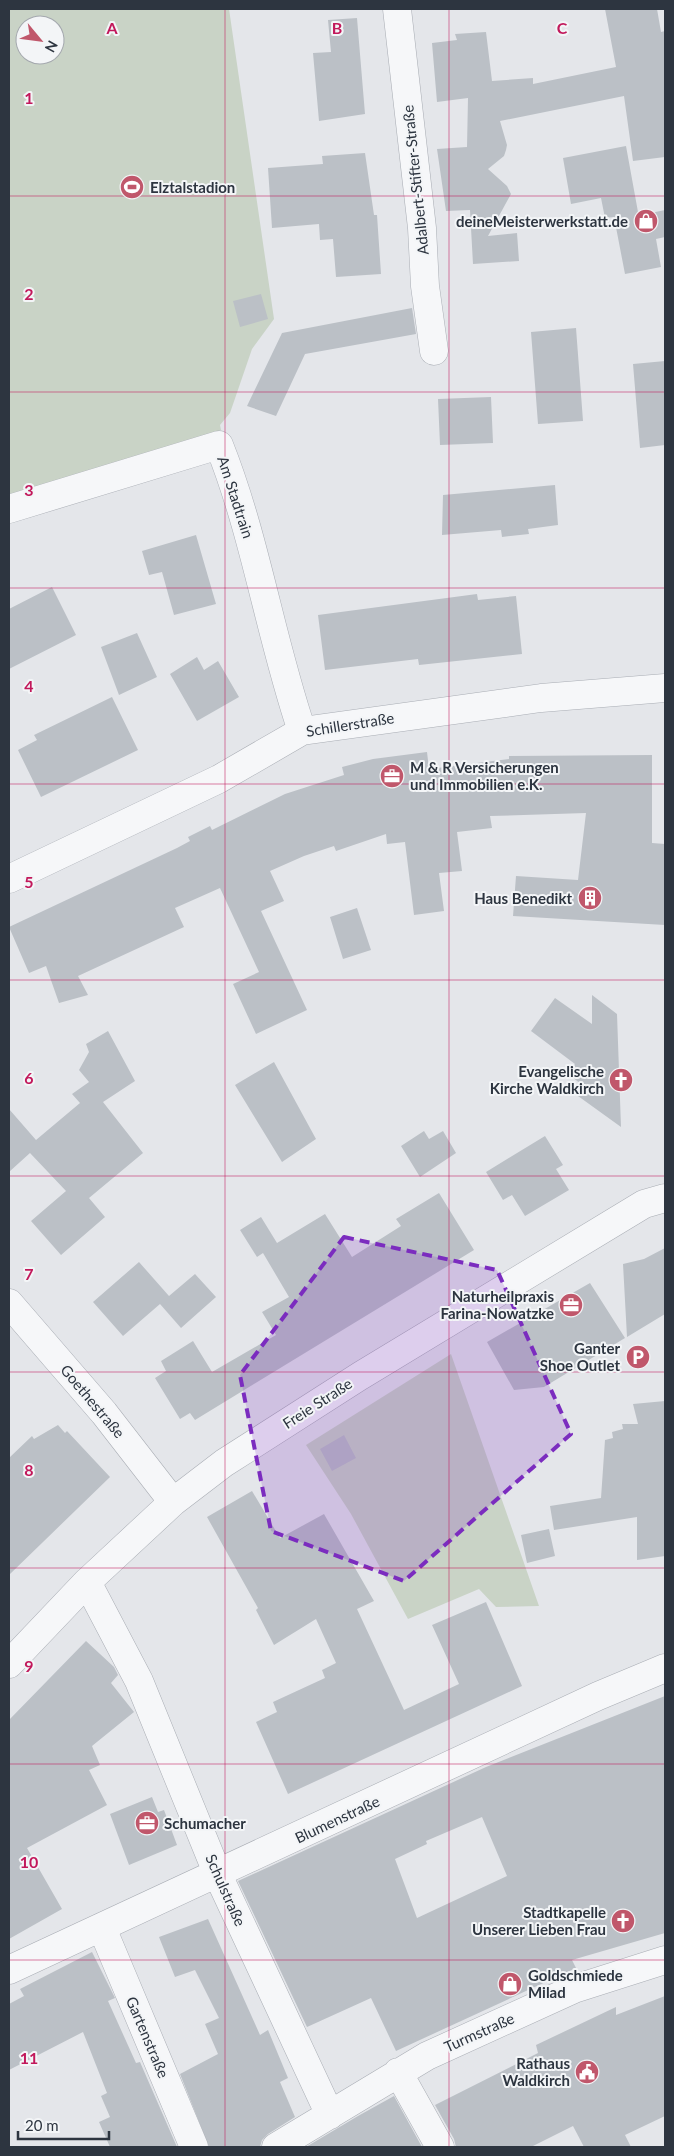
<svg xmlns="http://www.w3.org/2000/svg" width="674" height="2156" font-family="Lato,sans-serif">
	<rect width="100%" height="100%" fill="#e4e6ea"/>
	<path fill="#c9d3c6" fill-rule="evenodd" d="M9,9H229L274,319L252,349L230,413L220,425L221,430L9,503ZM25,25H55V55H25Z
		M451,1354L539,1606L496,1607L479,1589L408,1619L351,1514L306,1445Z"/>
	<path fill="#bbc0c6" fill-rule="evenodd" d="M605,9H657L661,32L665,31V157L633,161L624,96L500,121L507,145L506,150L504,156L488,169L507,186L511,194L488,236L517,233L519,261L473,264L470,210L446,211L437,149L467,147L468,98L437,102L432,43L457,40L455,34L486,32L492,81L533,78V84L616,67Z
		M357,18L365,114L319,121L313,53L331,52L328,20Z
		M626,146L638,212L645,210L646,214L665,210V237L656,239L661,267L625,274L614,217L605,218L601,198L571,204L563,158Z
		M365,153L374,215H377L381,274L336,277L333,239L320,240L319,224L272,228L268,168L323,164L322,156Z
		M261,294L268,319L240,327L233,301Z
		M412,308L416,334L305,354L276,416L247,406L282,333Z
		M576,328L583,421L538,424L531,332Z
		M665,361V445L640,448L633,364Z
		M491,397L493,443L440,445L438,399Z
		M555,485L558,525L528,529L529,534L502,537L501,530L442,535L443,495Z
		M196,535L216,604L174,615L162,572L149,575L142,551Z
		M52,587L76,635L9,669V609Z
		M477,594L478,600L516,596L522,654L419,665L418,659L325,670L318,615Z
		M137,633L157,677L119,695L101,647Z
		M197,657L204,670L218,661L239,697L197,721L170,674Z
		M112,697L138,750L41,797L18,750L37,740L34,735Z
		M427,752L429,769L509,759V756L652,755V843L665,844V925L513,916L516,876L578,880L586,813L490,816L492,828L457,832L462,871L439,873L444,911L414,915L405,842L387,844L386,834L336,851L334,846L304,856L270,871L284,901L261,911L307,1010L256,1034L233,984L259,972L220,888L175,908L184,927L78,976L88,995L59,1003L46,966L29,973L9,927L177,848L190,841L188,837L210,826L212,830L285,794L344,775L342,767L373,759Z
		M357,908L371,950L343,959L330,917Z
		M592,995L617,1014L621,1127L578,1096L585,1087L568,1074L575,1064L531,1031L555,998L592,1024Z
		M108,1031L135,1081L103,1102L143,1153L89,1198L105,1217L61,1255L31,1221L66,1191L30,1153L9,1172V1109L36,1140L80,1103L72,1094L89,1082L79,1070L89,1052L86,1044Z
		M274,1062L316,1139L282,1162L235,1085Z
		M424,1131L429,1139L443,1131L456,1153L420,1177L401,1146Z
		M545,1136L563,1165L556,1169L569,1190L525,1216L512,1195L503,1200L486,1172Z
		M439,1193L474,1250L195,1420L190,1413L180,1419L155,1378L166,1371L161,1361L193,1341L212,1372L276,1335L262,1312L289,1297L263,1253L257,1257L240,1230L261,1217L277,1243L325,1214L352,1257L401,1226L396,1219Z
		M665,1248V1314L627,1337L623,1264L644,1259Z
		M139,1262L169,1296L195,1274L216,1297L181,1328L160,1304L123,1336L93,1302Z
		M590,1283L625,1338L544,1387L514,1390L487,1342Z
		M665,1401V1556L637,1560V1517L554,1530L550,1506L601,1498L605,1440L613,1438L612,1432L623,1429L622,1424H638L633,1404Z
		M58,1425L65,1433L67,1431L110,1477L9,1575V1458L32,1436L34,1439Z
		M344,1435L356,1458L332,1471L320,1449Z
		M252,1491L280,1538L324,1514L374,1601L357,1609L404,1710L459,1684L432,1625L486,1602L522,1686L288,1794L256,1722L277,1712L273,1702L325,1678L322,1670L336,1663L316,1619L274,1645L256,1610L258,1608L207,1517Z
		M549,1529L555,1556L527,1563L521,1535Z
		M86,1641L114,1667L118,1675L111,1683L134,1712L92,1746L100,1765L89,1770L107,1805L27,1848L62,1909L9,1939V1720Z
		M665,1696V1933L572,1960L576,1968L396,2051L371,1998L307,2027L238,1881L486,1767ZM482,1817L507,1876L417,1918L395,1859L427,1844L426,1841Z
		M152,1797L158,1812L164,1810L177,1845L129,1865L110,1814Z
		M208,1919L260,2035L268,2030L288,2078L280,2082L295,2117L268,2134L262,2140L260,2147H209L180,2074L218,2054L205,2024L219,2018L195,1970L175,1977L159,1937Z
		M92,1952L115,1998L108,2001L136,2063L140,2062L177,2147H110L99,2122L110,2117L101,2096L107,2093L83,2032L9,2070V2004L24,1996L20,1989Z
		M665,1996V2116L625,2135L631,2147H584L573,2126L531,2147H456L454,2139L435,2105L538,2053L536,2045L616,2007V2015Z
		M394,2096L422,2147H306L358,2116Z"/>
	<g fill="none" stroke-linecap="round" stroke-linejoin="round">
		<g stroke="#a9adb4" stroke-width="29">
			<path id="street" d="M397,9L422,228L425,286L434,351
				M9,509L219,445C256,538 270,637 302,731
				M9,879L219,779L302,731L541,698L665,688
				M9,1303L104,1413L173,1502
				M87,1582L139,1681L218,1875L330,2115
				M9,1664L87,1582L173,1502L224,1463L360,1376L644,1204L665,1198
				M102,1928L194,2147
				M9,1970L598,1696L665,1668
				M398,2072L440,2147
				M276,2147L427,2056L574,1989L665,1960"/>
		</g>
		<use href="#street" stroke="#f6f7f9" stroke-width="28"/>
	</g>
	<path fill="#7b2cbf" fill-opacity="0.2" stroke="#7b2cbf" stroke-width="4" stroke-dasharray="10 6" stroke-linejoin="round" d="M344,1237L497,1270L571,1434L404,1581L271,1531L240,1375Z"/>
	<path fill="none" stroke="#c2185b" stroke-width="1" stroke-opacity="0.55" d="M225,9V2147M449,9V2147M9,196H665M9,392H665M9,588H665M9,784H665M9,980H665M9,1176H665M9,1372H665M9,1568H665M9,1764H665M9,1960H665"/>
	<defs>
		<g id="stadium-disc" transform="scale(1.25)"><circle r="9.5" fill="#c0576b" stroke="#f3f5f7"/><path d="M0-5a6.5 5 0 1 0 0 10a6.5 5 0 1 0 0-10ZM-3.5-1.8h7v3.6h-7Z" fill="#fff"/></g>
		<g id="shop-disc" transform="scale(1.25)"><circle r="9.5" fill="#c0576b" stroke="#f3f5f7"/><path d="M-5-2.5h2.3a2.7 3.5 0 0 1 5.4 0H5L5.5 6h-11ZM-1.5-2.5h3a1.5 2.3 0 0 0-3 0Z" fill="#fff"/></g>
		<g id="office-disc" transform="scale(1.25)"><circle r="9.5" fill="#c0576b" stroke="#f3f5f7"/><path d="M-6-3h4V-5.5h4V-3h4V5H-6ZM-1-4.5V-3h2v-1.5ZM-6 0V1H6V0Z" fill="#fff"/></g>
		<g id="building-disc" transform="scale(1.25)"><circle r="9.5" fill="#c0576b" stroke="#f3f5f7"/><path d="M-4-6H4V6H1V3H-1V6H-4ZM-2.5-4.3h1.7v1.8h-1.7ZM.8-4.3h1.7v1.8H.8ZM-2.5-1h1.7V.8h-1.7ZM.8-1h1.7V.8H.8Z" fill="#fff"/></g>
		<g id="church-disc" transform="scale(1.25)"><circle r="9.5" fill="#c0576b" stroke="#f3f5f7"/><path d="M-1.2-6h2.4v3.5h3.3v2.4h-3.3V6h-2.4V-.1h-3.3v-2.4h3.3Z" fill="#fff"/></g>
		<g id="parking-disc" transform="scale(1.25)"><circle r="9.5" fill="#c0576b" stroke="#f3f5f7"/><path d="M-3.5-5.5H1a3.5 3.5 0 0 1 0 7H-1V5.5H-3.5ZM-1-3.4V-.6H.8a1.4 1.4 0 0 0 0-2.8Z" fill="#fff"/></g>
		<g id="civic-disc" transform="scale(1.25)"><circle r="9.5" fill="#c0576b" stroke="#f3f5f7"/><path d="M-.6-6.5H3V-4.5H.6V-3L4-1V1h2V6H-6V1h2V-1L-.6-3ZM-1.2 2.5V6h2.4V2.5Z" fill="#fff"/></g>
	</defs>
	<g fill-rule="evenodd">
		<use href="#stadium-disc" x="132" y="187"/>
		<use href="#shop-disc" x="646" y="221"/>
		<use href="#office-disc" x="392" y="776"/>
		<use href="#building-disc" x="590" y="898"/>
		<use href="#church-disc" x="621" y="1080"/>
		<use href="#office-disc" x="571" y="1305"/>
		<use href="#parking-disc" x="638" y="1357"/>
		<use href="#office-disc" x="147" y="1823"/>
		<use href="#church-disc" x="623" y="1921"/>
		<use href="#shop-disc" x="510" y="1984"/>
		<use href="#civic-disc" x="587" y="2072"/>
	</g>
	<g text-anchor="middle" dominant-baseline="central" stroke-width="4" stroke-linejoin="round" paint-order="stroke">
		<g font-size="15" fill="#2d3540" stroke="#f3f5f7">
			<text transform="translate(415 180) rotate(-96)">Adalbert-Stifter-Straße</text>
			<text transform="translate(236 497) rotate(72)">Am Stadtrain</text>
			<text transform="translate(350 724) rotate(-9)">Schillerstraße</text>
			<text transform="translate(93 1401) rotate(50)">Goethestraße</text>
			<text transform="translate(317 1403) rotate(-33)">Freie Straße</text>
			<text transform="translate(337 1819) rotate(-25)">Blumenstraße</text>
			<text transform="translate(226 1890) rotate(66)">Schulstraße</text>
			<text transform="translate(479 2032) rotate(-24)">Turmstraße</text>
			<text transform="translate(148 2037) rotate(67)">Gartenstraße</text>
		</g>
		<g font-size="15" font-weight="bold" fill="#2d3540" stroke="#f3f5f7" text-anchor="end">
			<text x="150" y="187" text-anchor="start">Elztalstadion</text>
			<text x="628" y="221">deineMeisterwerkstatt.de</text>
			<text x="410" y="767" text-anchor="start">M &amp; R Versicherungen<tspan x="410" dy="17">und Immobilien e.K.</tspan></text>
			<text x="572" y="898">Haus Benedikt</text>
			<text x="604" y="1071">Evangelische<tspan x="604" dy="17">Kirche Waldkirch</tspan></text>
			<text x="554" y="1296">Naturheilpraxis<tspan x="554" dy="17">Farina-Nowatzke</tspan></text>
			<text x="620" y="1348">Ganter<tspan x="620" dy="17">Shoe Outlet</tspan></text>
			<text x="164" y="1823" text-anchor="start">Schumacher</text>
			<text x="606" y="1912">Stadtkapelle<tspan x="606" dy="17">Unserer Lieben Frau</tspan></text>
			<text x="528" y="1975" text-anchor="start">Goldschmiede<tspan x="528" dy="17">Milad</tspan></text>
			<text x="570" y="2063">Rathaus<tspan x="570" dy="17">Waldkirch</tspan></text>
		</g>
	</g>
	<g font-size="16" text-anchor="middle" font-weight="bold" fill="#c2185b" stroke="#f3f5f7" stroke-width="4" stroke-linejoin="round" paint-order="stroke">
		<text x="112" y="34">A</text>
		<text x="337" y="34">B</text>
		<text x="562" y="34">C</text>
		<text x="29" y="104">1</text>
		<text x="29" y="300">2</text>
		<text x="29" y="496">3</text>
		<text x="29" y="692">4</text>
		<text x="29" y="888">5</text>
		<text x="29" y="1084">6</text>
		<text x="29" y="1280">7</text>
		<text x="29" y="1476">8</text>
		<text x="29" y="1672">9</text>
		<text x="29" y="1868">10</text>
		<text x="29" y="2064">11</text>
	</g>
	<rect width="674" height="2156" fill="none" stroke="#2d3540" stroke-width="20"/>
	<g transform="translate(40 40) rotate(119)"><circle r="24" fill="#f3f5f7" stroke="#a4a8ae"/>
	<path d="M0-4L9 19L0 12L-9 19Z" fill="#c0576b"/>
	<text y="-8" font-size="14" font-weight="bold" text-anchor="middle" fill="#2d3540">N</text>
	</g>
	<path d="M18 2131v8h91v-8" fill="none" stroke="#2d3540" stroke-width="2.5"/>
	<text x="25" y="2131" font-size="15" fill="#2d3540" stroke="#f3f5f7" stroke-width="4" paint-order="stroke">20 m</text>
</svg>
